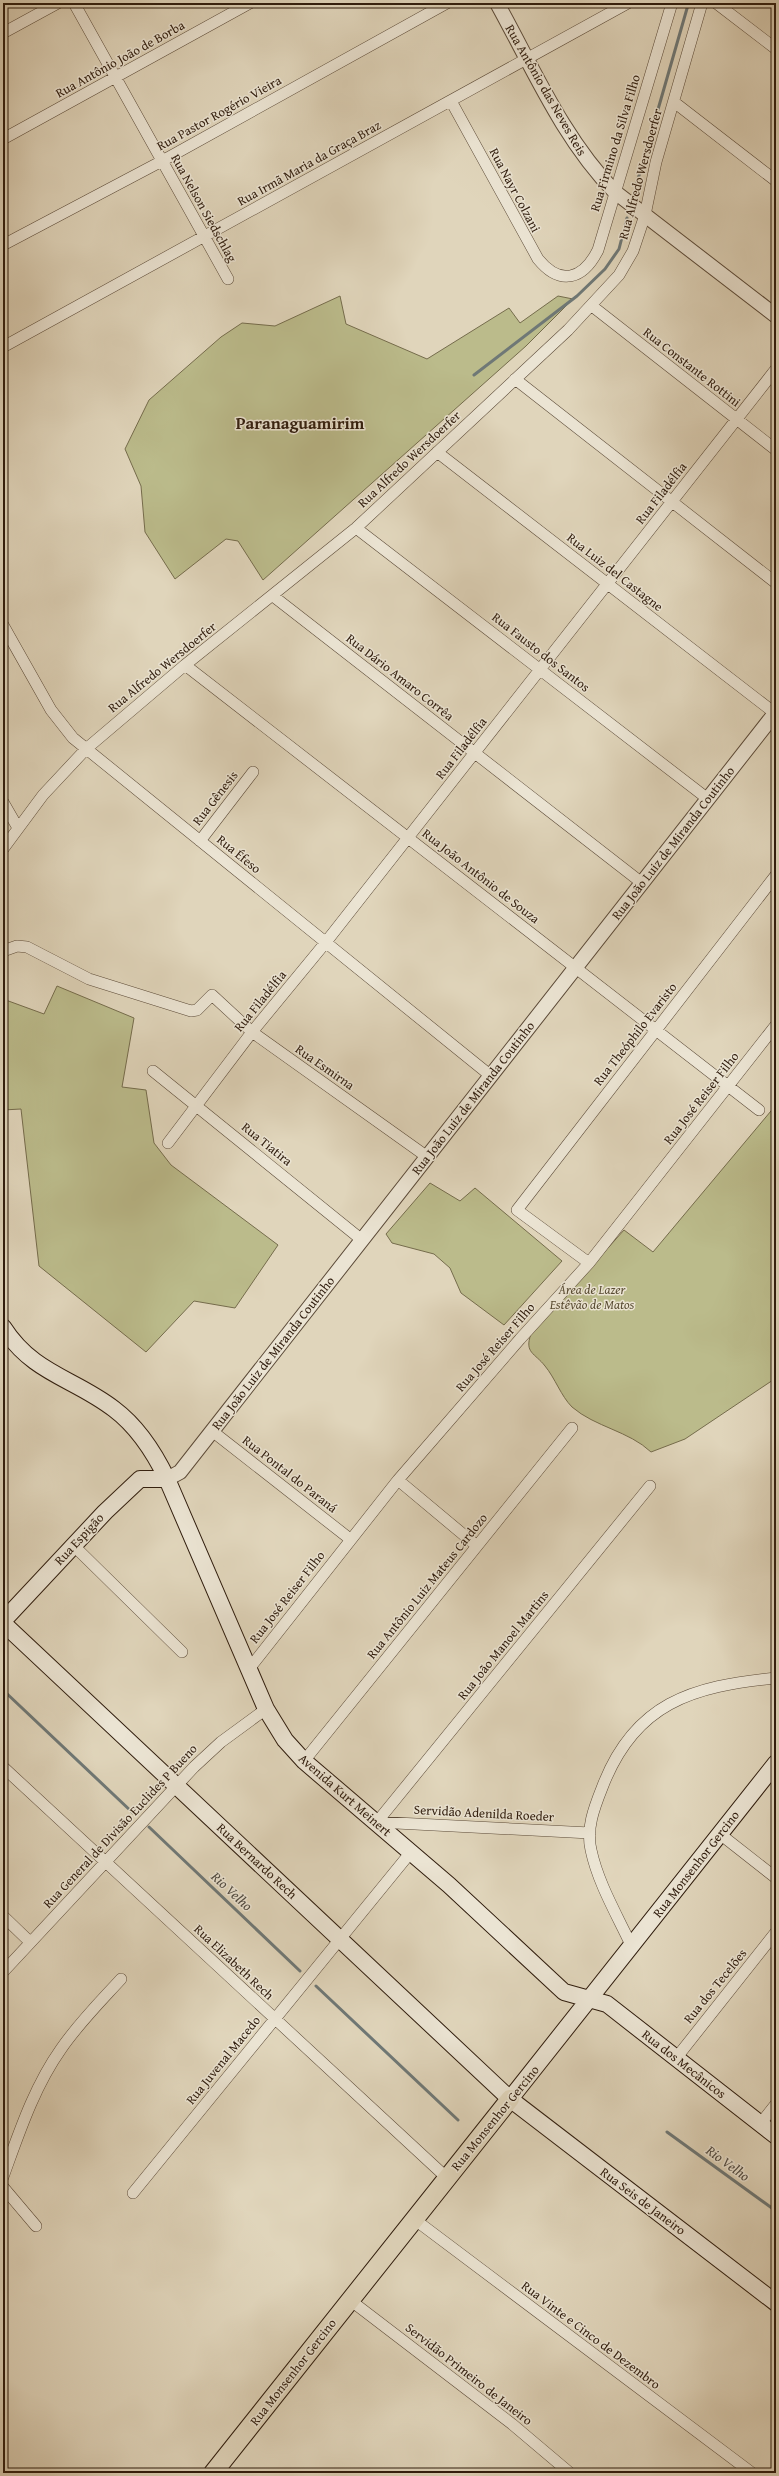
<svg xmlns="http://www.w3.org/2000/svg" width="779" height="2476" font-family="'Gentium Book Plus',serif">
	<rect width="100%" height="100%" fill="#e0d5bb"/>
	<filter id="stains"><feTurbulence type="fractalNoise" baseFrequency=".005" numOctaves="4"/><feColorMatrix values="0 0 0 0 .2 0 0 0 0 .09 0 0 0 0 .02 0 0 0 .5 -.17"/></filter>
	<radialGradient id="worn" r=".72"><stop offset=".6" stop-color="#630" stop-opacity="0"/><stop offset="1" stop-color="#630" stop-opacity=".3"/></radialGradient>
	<path fill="#bbbb8b" stroke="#756c4c" d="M340,296L346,324L427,359L509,308L520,323L558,296L573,299L526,346L263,580L238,541L226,539L175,579L145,532L141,486L125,449L149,400L221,337L242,323L275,326Z
		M57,986L134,1018L122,1087L146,1090L154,1143L171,1165L278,1245L235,1308L194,1301L146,1352L39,1266L21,1109L3,1110V999L44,1014Z
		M776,1105V1378L685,1439L651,1452C629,1431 595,1427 572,1407C561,1396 555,1378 545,1366C535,1353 524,1353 531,1334L624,1230L653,1252Z
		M430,1183L460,1201L475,1188L562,1261L504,1325L461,1293L450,1268L434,1254L392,1243L386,1234Z"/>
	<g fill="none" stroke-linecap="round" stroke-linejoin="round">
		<path stroke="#6f7876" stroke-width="3" d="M636,186L688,5
			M474,375L577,296L605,269L619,249L627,218
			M3,1690L133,1813
			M149,1827L300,1971
			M316,1986L458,2120
			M667,2132L776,2211"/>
		<g stroke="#5b4a38" stroke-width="12">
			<path id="minor" d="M74,3L228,279
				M716,3L776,49
				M3,33L58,3
				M451,101L538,259C560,286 583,280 598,250L672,3
				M674,102L776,181
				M3,139L250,3
				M3,245L162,161L447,3
				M592,306L776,450
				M3,347L628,3
				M515,379L776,583
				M437,452L776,714
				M356,528L708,799
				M273,596L642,883
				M3,625L51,710L73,738L491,1076
				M185,665L759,1110
				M3,802L18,828
				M200,841L253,772
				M3,849L43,795L86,749L185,665L356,528L568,330L619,275L633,251L645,215L656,162L702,3
				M3,951L17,946L27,947L89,979L191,1011L197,1010L212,995L252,1032L426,1156
				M153,1071L362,1240
				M168,1143L252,1032L326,942L776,369
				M589,1263L517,1210L776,875
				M212,1431L350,1539
				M398,1480L477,1546
				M73,1545L182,1652
				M249,1669L398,1480L520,1339L589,1263L776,1025
				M304,1761L572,1428
				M3,1767L447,2178
				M377,1822L650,1486
				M377,1822L590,1833
				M720,1834L776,1878
				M3,1916L30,1942
				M631,1945C617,1915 598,1883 591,1850C586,1829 594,1808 602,1788C634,1703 692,1686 776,1678
				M3,1972L194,1767L221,1742L266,1709
				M677,2057L776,1932
				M761,2123L776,2104
				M3,2177C19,2133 34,2087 61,2049C78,2024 100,2002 121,1979
				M3,2187L36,2226
				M133,2193L411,1852
				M414,2219L752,2473
				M350,2300L512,2424L570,2473"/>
		</g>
		<g stroke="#5b4a38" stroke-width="16">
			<path id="tertiary" d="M497,3C533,68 563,139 615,192L776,316
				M167,1479L180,1472L776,712"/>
		</g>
		<g stroke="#2f1c0d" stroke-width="18">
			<path id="secondary" d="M3,1327C33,1374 74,1378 114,1409C138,1427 154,1452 167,1479L266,1709L285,1740L304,1761L449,1885L564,1992L607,2004L776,2136
				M3,1621L105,1512L140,1479H167
				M3,1623L510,2099L776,2303
				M510,2099L776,1763"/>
		</g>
		<g stroke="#2f1c0d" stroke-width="20">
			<path id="primary" d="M213,2473L510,2099"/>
		</g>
		<use href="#minor" stroke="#ebe4d3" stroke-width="11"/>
		<use href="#tertiary" stroke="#ebe4d3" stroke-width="14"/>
		<use href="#secondary" stroke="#ebe4d3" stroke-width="16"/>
		<use href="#primary" stroke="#e0d5bb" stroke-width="18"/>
	</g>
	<g text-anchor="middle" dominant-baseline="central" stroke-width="3" stroke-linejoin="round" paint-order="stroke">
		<g font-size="13" fill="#2f1c0d" stroke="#ebe4d3">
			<text transform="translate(120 59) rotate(-29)">Rua Antônio João de Borba</text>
			<text transform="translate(546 90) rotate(60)">Rua Antônio das Neves Reis</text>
			<text transform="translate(219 113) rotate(-29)">Rua Pastor Rogério Vieira</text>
			<text transform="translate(615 143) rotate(-73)">Rua Firmino da Silva Filho</text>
			<text transform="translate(309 163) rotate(-29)">Rua Irmã Maria da Graça Braz</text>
			<text transform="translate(640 174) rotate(-75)">Rua Alfredo Wersdoerfer</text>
			<text transform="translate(515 190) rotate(62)">Rua Nayr Colzani</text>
			<text transform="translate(204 208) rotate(61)">Rua Nelson Siedschlag</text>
			<text transform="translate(692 367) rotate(38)">Rua Constante Rottini</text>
			<text transform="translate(409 459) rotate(-43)">Rua Alfredo Wersdoerfer</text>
			<text transform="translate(661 493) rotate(-52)">Rua Filadélfia</text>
			<text transform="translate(615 572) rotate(38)">Rua Luiz del Castagne</text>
			<text transform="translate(541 652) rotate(38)">Rua Fausto dos Santos</text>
			<text transform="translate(162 667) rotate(-39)">Rua Alfredo Wersdoerfer</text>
			<text transform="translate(400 677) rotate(38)">Rua Dário Amaro Corrêa</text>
			<text transform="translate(461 748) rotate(-52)">Rua Filadélfia</text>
			<text transform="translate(215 798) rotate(-52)">Rua Gênesis</text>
			<text transform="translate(673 843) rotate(-52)">Rua João Luiz de Miranda Coutinho</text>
			<text transform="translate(239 854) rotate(39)">Rua Éfeso</text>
			<text transform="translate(481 876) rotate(38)">Rua João Antônio de Souza</text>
			<text transform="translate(260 1001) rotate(-51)">Rua Filadélfia</text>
			<text transform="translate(635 1034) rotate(-52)">Rua Theóphilo Evaristo</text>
			<text transform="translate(325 1067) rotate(35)">Rua Esmirna</text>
			<text transform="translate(473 1098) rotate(-52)">Rua João Luiz de Miranda Coutinho</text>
			<text transform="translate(701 1098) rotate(-52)">Rua José Reiser Filho</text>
			<text transform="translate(267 1144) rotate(39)">Rua Tiatira</text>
			<text transform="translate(495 1347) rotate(-49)">Rua José Reiser Filho</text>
			<text transform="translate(273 1353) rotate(-52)">Rua João Luiz de Miranda Coutinho</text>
			<text transform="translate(290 1474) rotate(38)">Rua Pontal do Paraná</text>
			<text transform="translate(79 1539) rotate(-47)">Rua Espigão</text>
			<text transform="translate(427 1586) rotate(-51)">Rua Antônio Luiz Mateus Cardozo</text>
			<text transform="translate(287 1597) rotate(-52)">Rua José Reiser Filho</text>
			<text transform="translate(503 1645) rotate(-51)">Rua João Manoel Martins</text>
			<text transform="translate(345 1795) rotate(41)">Avenida Kurt Meinert</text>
			<text transform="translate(484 1813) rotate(3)">Servidão Adenilda Roeder</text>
			<text transform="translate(120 1826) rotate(-47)">Rua General de Divisão Euclides P Bueno</text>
			<text transform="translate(257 1861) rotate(43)">Rua Bernardo Rech</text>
			<text transform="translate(696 1864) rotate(-52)">Rua Monsenhor Gercino</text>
			<text transform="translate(234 1962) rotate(43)">Rua Elizabeth Rech</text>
			<text transform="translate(715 1986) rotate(-51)">Rua dos Tecelões</text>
			<text transform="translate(223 2060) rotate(-51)">Rua Juvenal Macedo</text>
			<text transform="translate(684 2064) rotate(38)">Rua dos Mecânicos</text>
			<text transform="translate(495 2118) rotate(-51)">Rua Monsenhor Gercino</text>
			<text transform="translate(643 2201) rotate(37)">Rua Seis de Janeiro</text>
			<text transform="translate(591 2335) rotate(37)">Rua Vinte e Cinco de Dezembro</text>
			<text transform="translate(293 2372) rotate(-52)">Rua Monsenhor Gercino</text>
			<text transform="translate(469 2374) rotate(38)">Servidão Primeiro de Janeiro</text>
		</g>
		<g font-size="13" font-style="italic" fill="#594c33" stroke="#ebe4d3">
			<text x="592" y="1289">Área de Lazer<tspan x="592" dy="15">Estêvão de Matos</tspan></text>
		</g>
		<g font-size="14" font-style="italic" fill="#4f4a42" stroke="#ebe4d3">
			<text transform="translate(232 1891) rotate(43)">Rio Velho</text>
			<text transform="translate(728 2163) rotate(36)">Rio Velho</text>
		</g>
		<g font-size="17" font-weight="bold" fill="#2f1c0d" stroke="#ebe4d3">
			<text x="300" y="422">Paranaguamirim</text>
		</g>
	</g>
	<rect width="779" height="2476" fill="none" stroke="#e0d5bb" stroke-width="16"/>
	<rect x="4" y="4" width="771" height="2468" fill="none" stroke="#2f1c0d" stroke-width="2"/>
	<rect x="8" y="8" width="763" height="2460" fill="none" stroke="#2f1c0d"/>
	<rect width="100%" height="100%" filter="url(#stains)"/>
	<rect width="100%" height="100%" fill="url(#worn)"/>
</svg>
